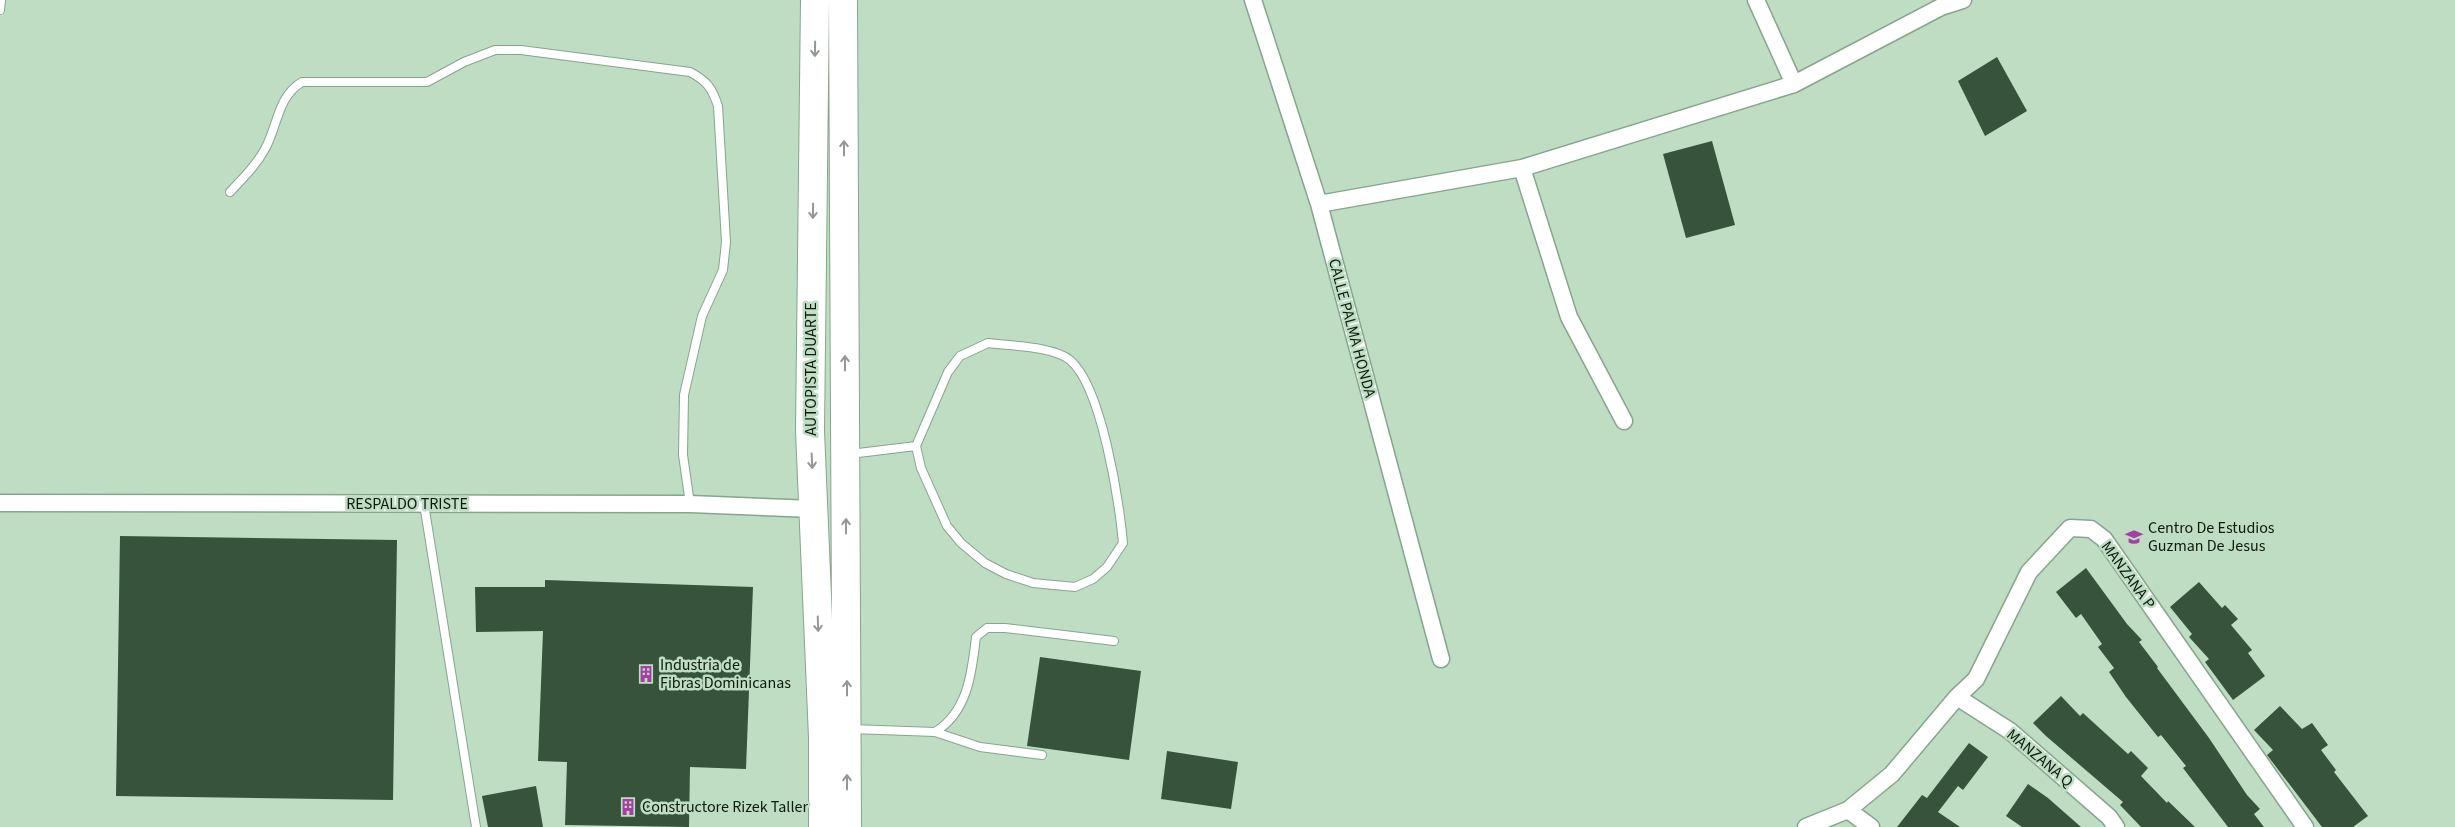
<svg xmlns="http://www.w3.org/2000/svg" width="2455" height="827" font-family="'Source Sans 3',sans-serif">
	<rect width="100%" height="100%" fill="#beddc2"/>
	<path fill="#37533c" d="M1997,57L2027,111L1985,136L1958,81Z
		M1712,141L1735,225L1686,238L1663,154Z
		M120,536L397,540L393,800L116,796Z
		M2086,568L2127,624L2142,640L2139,642L2158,667L2157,668L2209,738L2247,795L2260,809L2254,814L2264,827H2228L2183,768L2186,766L2161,735L2158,737L2126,697L2109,672L2114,668L2098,647L2102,644L2081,614L2076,618L2056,592Z
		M545,580L753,587L746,769L690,767L689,827L565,825L567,762L538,761L543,631L476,632L475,587H545Z
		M2199,582L2222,608L2225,605L2238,619L2231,625L2252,650L2248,653L2265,676L2233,700L2205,662L2209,659L2189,637L2192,634L2170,607Z
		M1040,657L1141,671L1129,760L1027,746Z
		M2061,696L2080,716L2083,713L2128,754L2131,751L2148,768L2141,776L2167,803L2168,801L2195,827H2141L2120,805L2123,802L2046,736L2033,723Z
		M2280,706L2302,729L2312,723L2328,745L2321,750L2336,770L2334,772L2368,816L2353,827H2322L2267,755L2273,750L2254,730Z
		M1969,743L1988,757L1963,790L1958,786L1938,812L1960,827H1897L1922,795L1927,798Z
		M1167,751L1238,762L1231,809L1161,799Z
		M2028,784L2048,798L2081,827H2022L2006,816Z
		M536,786L543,827H488L482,796Z"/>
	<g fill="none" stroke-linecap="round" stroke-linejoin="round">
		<g stroke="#87a58c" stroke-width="10">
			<path id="service" d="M0,10L1,0
				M230,192C242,179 256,166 265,149C278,126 277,97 302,82H427L464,62L495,50H521L690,72C707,81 712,88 718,106L726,242L723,270L702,316L684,395L683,455L690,504
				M988,343C1010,346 1053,346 1070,360C1102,387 1119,501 1123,543L1107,567L1093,579L1075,587L1033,583L1006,574L985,563L961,543L947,526L921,468L916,446L948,372L960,356Z
				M850,454L916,446
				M424,504L476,827
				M852,729L935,732L980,747L1042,755
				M935,732C968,712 972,672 976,637L987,628H1005L1114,641"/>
		</g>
		<g stroke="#87a58c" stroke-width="19">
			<path id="minor" d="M1253,0L1319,204L1441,659
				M1756,0L1794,84
				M1522,168L1569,317L1624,421
				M1319,204L1522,168L1794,84L1941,7L1963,0
				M0,503L690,504L814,509
				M1957,697L2010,731L2109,817L2116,827
				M1848,810L1871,827
				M1806,827L1848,810L1892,774L1957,697L1976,679L2029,572L2070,528L2091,529L2104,539L2305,827"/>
		</g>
		<g stroke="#87a58c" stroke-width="30">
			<path id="motorway" d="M815,0L810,431L823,738V827
				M843,0L847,827"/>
		</g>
		<use href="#service" stroke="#fff" stroke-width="8"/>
		<use href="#minor" stroke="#fff" stroke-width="16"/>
		<use href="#motorway" stroke="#fff" stroke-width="28"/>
	</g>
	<defs><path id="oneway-shaft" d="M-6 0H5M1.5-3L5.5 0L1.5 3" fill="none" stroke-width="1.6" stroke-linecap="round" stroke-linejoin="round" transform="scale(1.25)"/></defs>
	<g stroke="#939893">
		<use href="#oneway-shaft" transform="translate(815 49) rotate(91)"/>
		<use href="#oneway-shaft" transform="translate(844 148) rotate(-90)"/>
		<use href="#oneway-shaft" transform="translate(813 211) rotate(91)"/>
		<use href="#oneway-shaft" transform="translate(845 363) rotate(-90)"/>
		<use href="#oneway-shaft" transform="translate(812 461) rotate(87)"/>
		<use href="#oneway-shaft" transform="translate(846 526) rotate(-90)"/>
		<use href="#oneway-shaft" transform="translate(818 624) rotate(88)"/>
		<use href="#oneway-shaft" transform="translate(847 688) rotate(-90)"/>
		<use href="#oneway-shaft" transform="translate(847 782) rotate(-90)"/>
	</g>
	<defs>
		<g id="school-bare" transform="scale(1.35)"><path d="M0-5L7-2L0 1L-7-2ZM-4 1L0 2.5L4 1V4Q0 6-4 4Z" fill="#a63fa3" stroke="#beddc2" stroke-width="2.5" paint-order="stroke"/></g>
		<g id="building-bare" transform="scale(1.35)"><path d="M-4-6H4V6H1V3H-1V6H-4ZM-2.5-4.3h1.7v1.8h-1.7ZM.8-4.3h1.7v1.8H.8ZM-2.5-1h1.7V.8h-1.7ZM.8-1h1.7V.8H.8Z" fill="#a63fa3" stroke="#beddc2" stroke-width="2.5" paint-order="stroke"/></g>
	</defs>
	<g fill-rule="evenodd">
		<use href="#school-bare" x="2134" y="537"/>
		<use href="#building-bare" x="646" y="674"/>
		<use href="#building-bare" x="628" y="807"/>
	</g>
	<g text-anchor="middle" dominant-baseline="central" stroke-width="5" stroke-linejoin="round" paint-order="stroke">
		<g font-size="16" fill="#0e1910" stroke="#beddc2">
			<text transform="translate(1352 328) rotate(75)">CALLE PALMA HONDA</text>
			<text transform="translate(811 369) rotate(-90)">AUTOPISTA DUARTE</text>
			<text x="407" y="504">RESPALDO TRISTE</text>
			<text transform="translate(2128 575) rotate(54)">MANZANA P</text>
			<text transform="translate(2040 758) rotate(40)">MANZANA Q</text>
		</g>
		<g font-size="16" fill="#0e1910" stroke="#beddc2" text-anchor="start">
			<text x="2148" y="528">Centro De Estudios<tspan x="2148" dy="18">Guzman De Jesus</tspan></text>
			<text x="660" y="665">Industria de<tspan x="660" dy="18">Fibras Dominicanas</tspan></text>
			<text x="642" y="807">Constructore Rizek Taller</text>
		</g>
	</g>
</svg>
